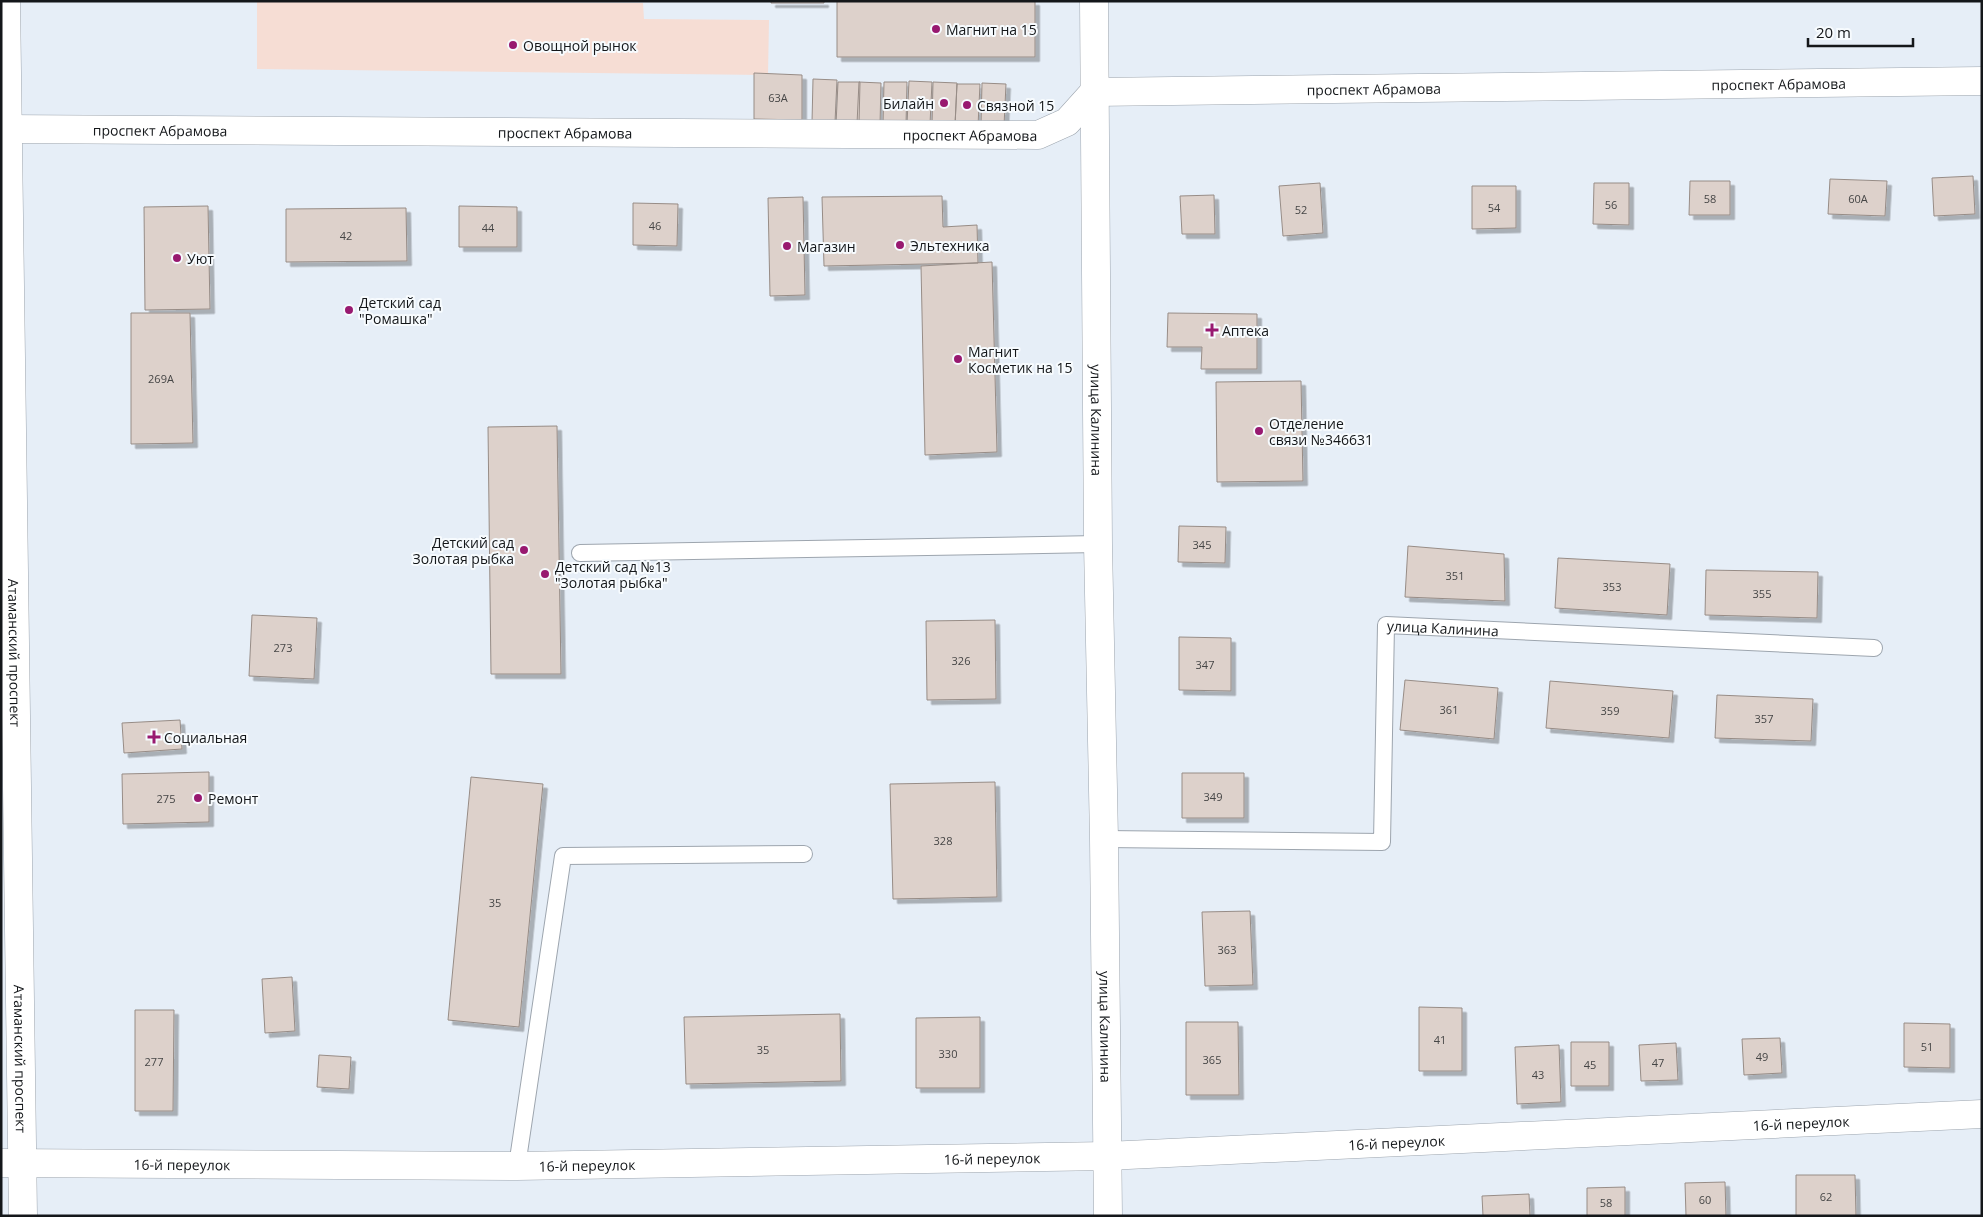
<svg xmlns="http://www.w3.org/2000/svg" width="1983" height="1217" font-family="'Open Sans',sans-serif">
	<defs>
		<filter id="shadow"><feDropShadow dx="4.5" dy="4.5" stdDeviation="0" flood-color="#0004"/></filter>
	</defs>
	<rect width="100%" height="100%" fill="#e6eef7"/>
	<path fill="#f6ddd4" d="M257,1L643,3L644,19L769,20L768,75L257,69Z"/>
	<path fill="#ddd1cb" stroke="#978c86" filter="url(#shadow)" d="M771,1H824V3H771Z
		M837,1H1035V57H837Z
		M754,73L802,75V120L754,119Z
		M813,79L837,80L835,122H812Z
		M909,81L932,82L930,124H907Z
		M838,82H860L859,124H836Z
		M859,82L881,83L880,125L857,124Z
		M884,82H907L906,125L883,124Z
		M933,82L957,83L955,125L932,124Z
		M982,83L1006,84L1004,126L981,125Z
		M957,84H980L978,126H955Z
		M1973,176L1975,214L1934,216L1932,178Z
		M1830,179L1887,181L1885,216L1828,214Z
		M1690,181H1730V215H1689Z
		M1320,183L1323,233L1283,236L1279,186Z
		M1594,183H1629V225L1593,224Z
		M1472,186H1516V228L1472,229Z
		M1214,195L1215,234H1182L1180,196Z
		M942,196L943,227L977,225L978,263L824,266L822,197Z
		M803,197L805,295L770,296L768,198Z
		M633,203L678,204L677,246L633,245Z
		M208,206L210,309L145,310L144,207Z
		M459,206L517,207V247H459Z
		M406,208L407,261L286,262V209Z
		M992,262L997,452L925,455L921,266Z
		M131,313H190L193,443L131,444Z
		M1168,313L1257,314V369H1201L1202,347H1167Z
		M1301,381L1303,481L1217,482L1216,382Z
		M557,426L561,674H491L488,427Z
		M1179,526L1226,527L1225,563L1178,562Z
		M1408,546L1504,554L1505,601L1405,597Z
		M1558,558L1670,564L1667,615L1555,608Z
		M1706,570L1818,572L1817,618L1705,615Z
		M252,615L317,618L314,679L249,676Z
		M995,620L996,699L927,700L926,621Z
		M1179,637L1231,638V691L1179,690Z
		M1405,680L1498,688L1494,739L1400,730Z
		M1550,681L1673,691L1669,738L1546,728Z
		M1717,695L1813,699L1811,741L1715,738Z
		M180,720L182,749L124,753L122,723Z
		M209,772V822L123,824L122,774Z
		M1182,773H1244V818H1182Z
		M471,777L543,784L519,1027L448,1020Z
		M995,782L997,897L893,899L890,784Z
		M1250,911L1253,985L1205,986L1202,912Z
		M292,977L295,1031L265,1033L262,979Z
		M1419,1007L1462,1008V1071H1419Z
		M135,1010H174L173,1111H135Z
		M840,1014L841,1081L686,1084L684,1017Z
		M980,1017V1088H916V1018Z
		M1186,1022H1238L1239,1095H1186Z
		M1904,1023L1950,1024V1068L1904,1067Z
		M1780,1038L1782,1073L1744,1075L1742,1039Z
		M1571,1042H1609V1086H1571Z
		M1676,1043L1678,1080L1641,1081L1639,1045Z
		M1559,1045L1561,1102L1517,1104L1515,1047Z
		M319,1055L351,1057L349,1089L317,1087Z
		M1796,1175H1855L1856,1216H1796Z
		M1725,1182L1726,1216H1686L1685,1183Z
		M1625,1187V1216H1587V1188Z
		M1529,1194L1530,1216H1483L1482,1196Z"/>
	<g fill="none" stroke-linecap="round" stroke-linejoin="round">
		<g stroke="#9da5ae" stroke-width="18">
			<g id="lane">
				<path d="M580,553L1098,544"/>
				<path id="s1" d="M1104,839L1382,842L1386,625L1874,648"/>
				<path d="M517,1166L563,856L804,854"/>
			</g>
		</g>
		<g stroke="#9da5ae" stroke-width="29">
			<g id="street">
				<path id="s2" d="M6,1L23,1216"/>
				<path id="s3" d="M1,129L1038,135L1067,122L1094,92L1982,81"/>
				<path id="s4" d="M1,1163L517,1166L1107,1156L1982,1114"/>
			</g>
		</g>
		<g stroke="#9da5ae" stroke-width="29">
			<g id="secondary">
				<path id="s5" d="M1094,1L1098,544L1104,839L1108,1216"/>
			</g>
		</g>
		<use href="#lane" stroke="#fff" stroke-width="16"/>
		<use href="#street" stroke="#fff" stroke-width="28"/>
		<use href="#secondary" stroke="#fff" stroke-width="28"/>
	</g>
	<g fill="#981970" stroke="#f7fbfe" stroke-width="2">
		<circle cx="936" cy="29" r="5"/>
		<circle cx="513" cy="45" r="5"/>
		<circle cx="944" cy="103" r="5"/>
		<circle cx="967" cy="105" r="5"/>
		<circle cx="900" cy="245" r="5"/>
		<circle cx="787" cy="246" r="5"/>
		<circle cx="177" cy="258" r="5"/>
		<circle cx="349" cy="310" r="5"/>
		<path d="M1209.5 322.5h5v5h5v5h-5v5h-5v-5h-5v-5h5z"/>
		<circle cx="958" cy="359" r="5"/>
		<circle cx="1259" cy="431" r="5"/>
		<circle cx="524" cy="550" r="5"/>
		<circle cx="545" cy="574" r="5"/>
		<path d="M151.5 729.5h5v5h5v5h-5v5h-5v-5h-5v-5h5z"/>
		<circle cx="198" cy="798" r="5"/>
	</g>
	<g text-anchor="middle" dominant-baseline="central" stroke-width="4" stroke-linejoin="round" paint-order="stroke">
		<g font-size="11" fill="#464646">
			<text x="778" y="97">63А</text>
			<text x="1710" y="198">58</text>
			<text x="1858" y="198">60А</text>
			<text x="1611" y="204">56</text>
			<text x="1494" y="207">54</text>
			<text x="1301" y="209">52</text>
			<text x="655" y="225">46</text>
			<text x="488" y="227">44</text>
			<text x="346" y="235">42</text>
			<text x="161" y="378">269А</text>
			<text x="1202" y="544">345</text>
			<text x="1455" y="575">351</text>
			<text x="1612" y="586">353</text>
			<text x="1762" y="593">355</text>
			<text x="283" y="647">273</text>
			<text x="961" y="660">326</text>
			<text x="1205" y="664">347</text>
			<text x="1449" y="709">361</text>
			<text x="1610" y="710">359</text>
			<text x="1764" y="718">357</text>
			<text x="1213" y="796">349</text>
			<text x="166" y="798">275</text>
			<text x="943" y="840">328</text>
			<text x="495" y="902">35</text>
			<text x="1227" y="949">363</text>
			<text x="1440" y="1039">41</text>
			<text x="1927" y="1046">51</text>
			<text x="763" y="1049">35</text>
			<text x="948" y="1053">330</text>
			<text x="1762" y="1056">49</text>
			<text x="1212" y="1059">365</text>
			<text x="154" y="1061">277</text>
			<text x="1658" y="1062">47</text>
			<text x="1590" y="1064">45</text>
			<text x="1538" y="1074">43</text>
			<text x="1826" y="1196">62</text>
			<text x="1705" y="1199">60</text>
			<text x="1606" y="1202">58</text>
		</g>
		<g font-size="14" fill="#14171a" stroke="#f7fbfe" text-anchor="start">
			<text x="946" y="29">Магнит на 15</text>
			<text x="523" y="45">Овощной рынок</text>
			<text x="934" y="103" text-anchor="end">Билайн</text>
			<text x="977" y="105">Связной 15</text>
			<text x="910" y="245">Эльтехника</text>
			<text x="797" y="246">Магазин</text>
			<text x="187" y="258">Уют</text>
			<text x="359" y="302">Детский сад<tspan x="359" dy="16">"Ромашка"</tspan></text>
			<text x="1222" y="330">Аптека</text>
			<text x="968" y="351">Магнит<tspan x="968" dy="16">Косметик на 15</tspan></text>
			<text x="1269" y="423">Отделение<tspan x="1269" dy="16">связи №346631</tspan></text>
			<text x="514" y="542" text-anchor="end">Детский сад<tspan x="514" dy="16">Золотая рыбка</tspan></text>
			<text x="555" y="566">Детский сад №13<tspan x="555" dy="16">"Золотая рыбка"</tspan></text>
			<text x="164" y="737">Социальная</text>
			<text x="208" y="798">Ремонт</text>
		</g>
		<g font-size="14" fill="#14171a" stroke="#f7fbfe">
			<text stroke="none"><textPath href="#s3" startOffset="1794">проспект Абрамова</textPath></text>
			<text stroke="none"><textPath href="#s3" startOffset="1389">проспект Абрамова</textPath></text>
			<text stroke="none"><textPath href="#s3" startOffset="159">проспект Абрамова</textPath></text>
			<text stroke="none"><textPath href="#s3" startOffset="564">проспект Абрамова</textPath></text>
			<text stroke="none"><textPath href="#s3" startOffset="969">проспект Абрамова</textPath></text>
			<text stroke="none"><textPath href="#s5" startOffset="419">улица Калинина</textPath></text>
			<text stroke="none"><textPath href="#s1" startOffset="552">улица Калинина</textPath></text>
			<text stroke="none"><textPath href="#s2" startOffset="652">Атаманский проспект</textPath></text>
			<text stroke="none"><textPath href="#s5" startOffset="1026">улица Калинина</textPath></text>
			<text stroke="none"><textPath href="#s2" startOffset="1058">Атаманский проспект</textPath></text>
			<text stroke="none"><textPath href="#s4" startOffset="1801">16-й переулок</textPath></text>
			<text stroke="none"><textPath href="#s4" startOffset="1396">16-й переулок</textPath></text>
			<text stroke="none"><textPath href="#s4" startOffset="991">16-й переулок</textPath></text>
			<text stroke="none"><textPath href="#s4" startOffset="181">16-й переулок</textPath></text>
			<text stroke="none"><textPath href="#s4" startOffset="586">16-й переулок</textPath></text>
		</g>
	</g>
	<rect width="1983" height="1217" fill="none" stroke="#14171a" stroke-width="5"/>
	<path d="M1808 38v8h105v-8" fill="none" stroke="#14171a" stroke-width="2.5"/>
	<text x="1816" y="38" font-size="15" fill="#14171a" stroke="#f7fbfe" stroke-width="4" paint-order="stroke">20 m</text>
</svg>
